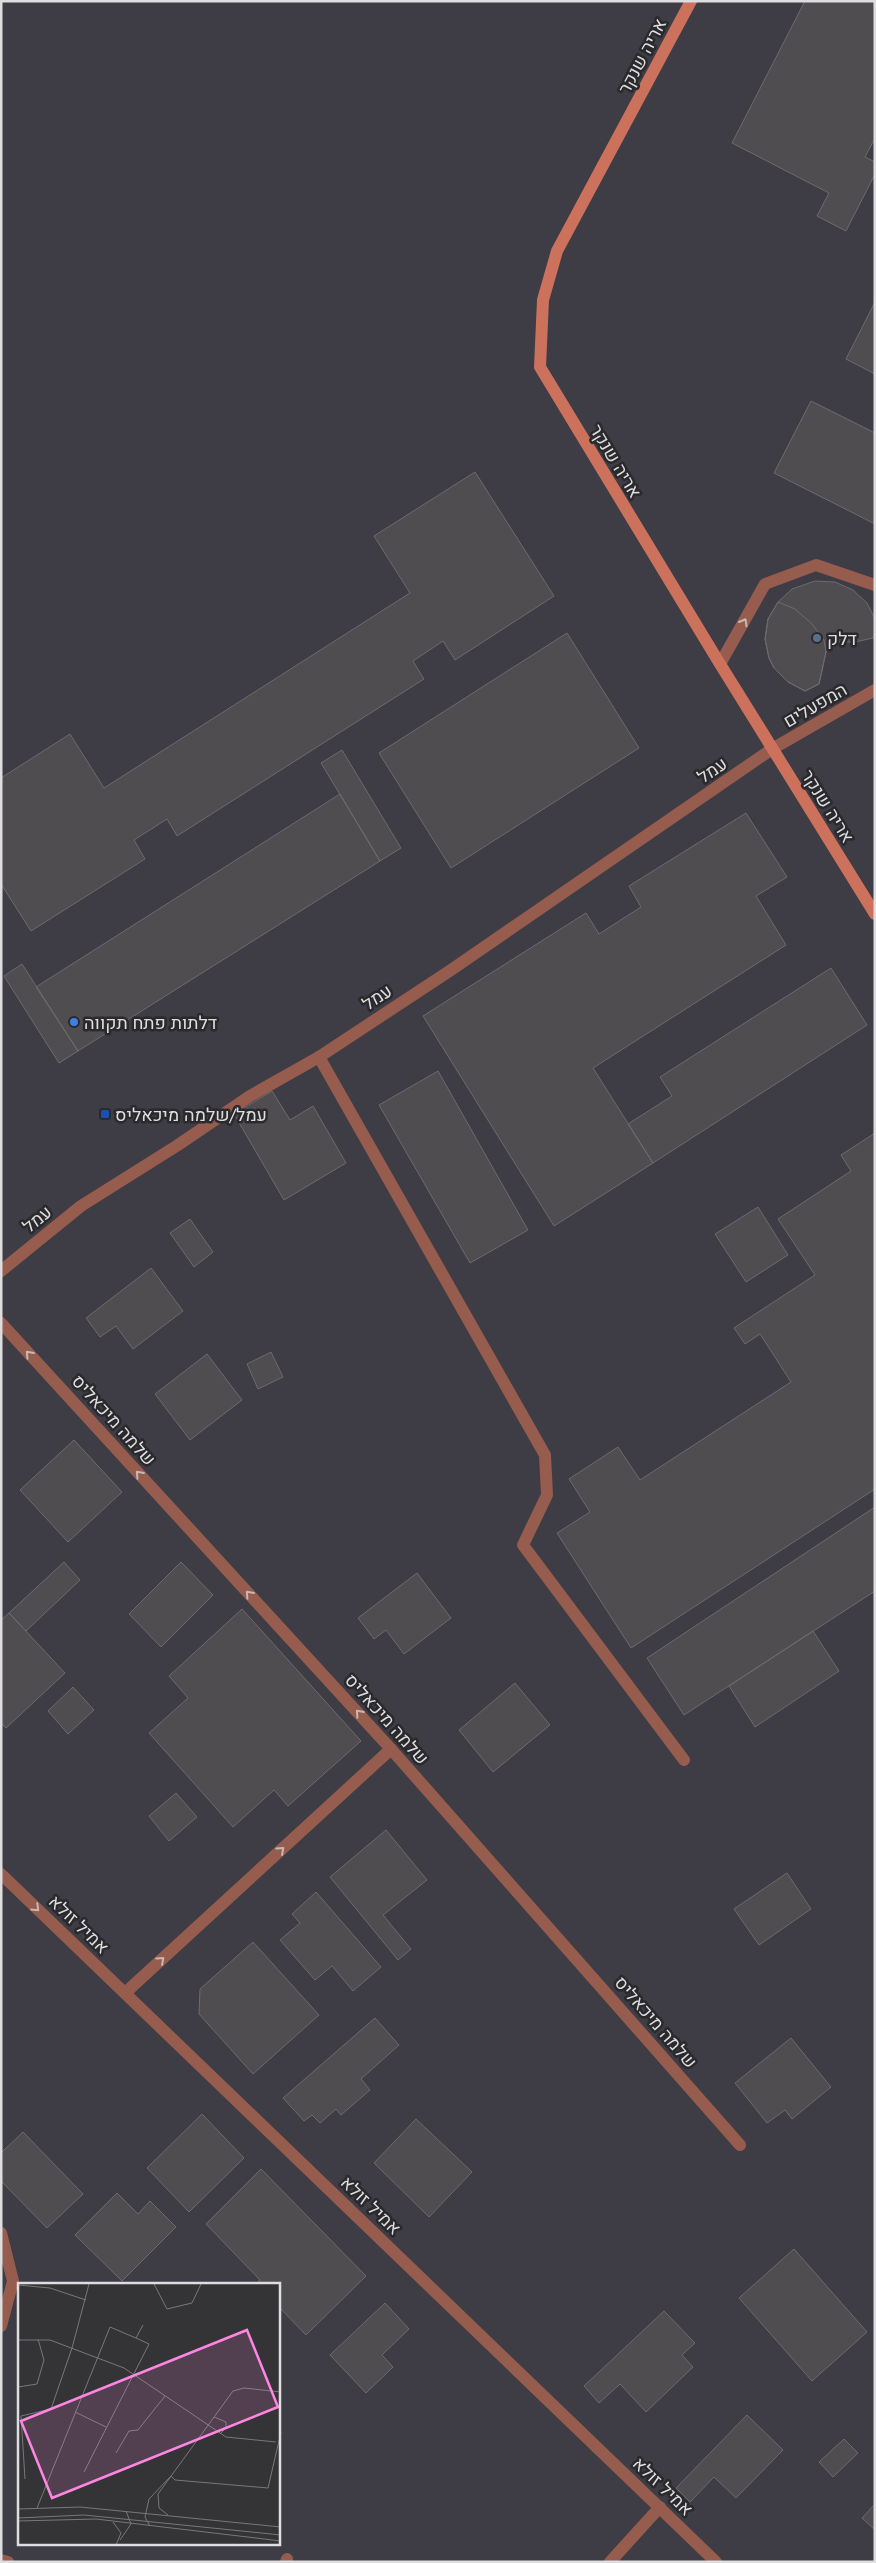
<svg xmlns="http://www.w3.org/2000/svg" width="876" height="2563" font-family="'PT Sans',Heebo,sans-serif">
	<rect width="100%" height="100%" fill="#343336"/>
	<path fill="#3e3c45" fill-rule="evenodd" d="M1,1H875V2562H1ZM19,2284H279V2544H19Z"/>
	<path fill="#4f4d50" stroke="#6d6b6f" d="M805,1H875V138L865,157L875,162V174L846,231L817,216L829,193L732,143Z
		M875,302V374L846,359Z
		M811,401L875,433V524L774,473Z
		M475,472L554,596L455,660L443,641L413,661L424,679L177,836L167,819L134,840L145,859L31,931L1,884V778L70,734L104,788L410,593L374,536Z
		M815,581L835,582L853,590L867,603L875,619V631L873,638L855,642H837L826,652L819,684L805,691L788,682L774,668L769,658L765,639L768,619L778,602L792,589Z
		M778,602L795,609L812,624L824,640L826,652L819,684L805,691L788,682L774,668L769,658L765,639L768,619Z
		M567,633L639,748L451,868L379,753Z
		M342,750L401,848L380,861L321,763Z
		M340,794L380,861L78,1051L36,987Z
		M746,813L787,877L756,896L786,945L593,1068L653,1163L554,1226L423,1016L586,913L599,934L641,907L629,886Z
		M22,964L78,1051L59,1063L4,976Z
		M831,968L867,1025L653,1163L628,1124L672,1096L660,1077Z
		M438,1071L528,1230L470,1263L379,1105Z
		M272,1091L290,1120L313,1106L346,1163L284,1200L234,1114Z
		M875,1133V1489L631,1648L557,1533L590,1512L569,1479L618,1447L640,1480L791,1382L760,1334L745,1344L734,1328L815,1275L778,1219L851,1171L841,1155Z
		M758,1207L788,1255L746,1282L715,1234Z
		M190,1219L213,1252L194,1267L170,1233Z
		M151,1268L183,1311L133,1349L116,1326L100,1337L86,1318Z
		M271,1352L283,1377L258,1389L247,1364Z
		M207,1354L242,1400L190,1440L155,1394Z
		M74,1440L122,1492L68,1542L20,1490Z
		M875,1507V1591L684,1715L647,1658Z
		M64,1562L80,1580L26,1631L9,1613Z
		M181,1562L213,1595L161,1647L129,1614Z
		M417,1573L451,1618L404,1654L386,1630L374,1639L358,1618Z
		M242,1609L361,1741L288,1806L274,1790L233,1827L149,1733L188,1698L169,1676Z
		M9,1613L65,1673L6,1728L1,1723V1620Z
		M813,1631L839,1671L755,1727L729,1686Z
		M515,1683L550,1725L493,1772L459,1730Z
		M73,1687L94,1710L68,1734L48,1711Z
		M176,1793L197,1817L169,1841L149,1816Z
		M386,1830L427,1880L383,1915L411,1949L398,1960L330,1877Z
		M787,1873L811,1909L759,1945L734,1909Z
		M316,1892L381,1967L353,1991L332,1966L315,1980L280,1940L300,1923L292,1914Z
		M253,1942L319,2015L253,2074L199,2014L200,1989Z
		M375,2018L399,2045L361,2079L370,2090L341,2115L336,2109L320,2123L312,2115L304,2121L283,2098Z
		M791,2038L831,2087L792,2119L785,2110L767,2123L735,2083Z
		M202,2114L244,2158L189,2212L147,2168Z
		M416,2119L472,2172L429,2217L374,2163Z
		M23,2132L83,2194L47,2228L1,2181V2153Z
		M261,2169L366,2276L306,2335L279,2307V2284H256L260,2280L206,2224Z
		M117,2193L138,2214L150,2201L176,2227L122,2281L75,2235Z
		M794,2249L867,2332L812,2381L739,2298Z
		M385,2303L409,2329L382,2355L393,2367L366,2393L330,2355Z
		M664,2311L695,2343L682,2355L693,2367L646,2412L620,2384L599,2403L584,2386Z
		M747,2415L783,2450L736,2498L714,2477L690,2502L676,2488Z
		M844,2439L858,2453L833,2477L819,2462Z
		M875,2504V2530L862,2518Z"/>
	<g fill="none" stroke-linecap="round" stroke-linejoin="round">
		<path stroke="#965c4e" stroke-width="12" d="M720,664L765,584L816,565L875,585
			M319,1057L545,1455L547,1495L523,1545L684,1760
			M125,1993L391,1749
			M1,2233L13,2281L1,2326
			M1,2560L8,2562
			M286,2562L287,2559
			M610,2562L660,2507"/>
		<path stroke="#965c4e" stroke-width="12" d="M1,1271L81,1206L178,1145L250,1096L319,1057L451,970L772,749L875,690
			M1,1323L391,1749L740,2145
			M1,1874L716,2562"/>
		<path stroke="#cc715b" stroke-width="12" d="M691,1L557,251L543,300L540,367L720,664L875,914"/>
	</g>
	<defs><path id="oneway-chevron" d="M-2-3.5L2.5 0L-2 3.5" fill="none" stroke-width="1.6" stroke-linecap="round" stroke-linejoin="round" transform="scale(1.25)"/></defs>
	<g stroke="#c8b7b4">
		<use href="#oneway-chevron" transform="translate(744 622) rotate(-60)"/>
		<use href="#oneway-chevron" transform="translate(29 1354) rotate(-132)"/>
		<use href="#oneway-chevron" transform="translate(139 1474) rotate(-132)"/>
		<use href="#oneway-chevron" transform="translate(249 1594) rotate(-132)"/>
		<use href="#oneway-chevron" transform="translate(359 1713) rotate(-132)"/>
		<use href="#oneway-chevron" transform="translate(281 1850) rotate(-42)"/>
		<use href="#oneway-chevron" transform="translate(36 1908) rotate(44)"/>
		<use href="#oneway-chevron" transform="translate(161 1960) rotate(-42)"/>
	</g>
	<circle fill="#5c6f8a" stroke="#2a292c" stroke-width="2" cx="817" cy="638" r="5"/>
	<circle fill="#3f7fe0" stroke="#2a292c" stroke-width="2" cx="74" cy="1022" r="5"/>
	<rect fill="#1a4fb4" stroke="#2a292c" stroke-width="2" x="100" y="1109" width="10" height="10" rx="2.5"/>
	<g text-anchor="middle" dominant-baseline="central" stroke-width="5" stroke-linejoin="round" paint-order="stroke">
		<g font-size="18" fill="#dedee0" stroke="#2a292c">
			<text transform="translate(642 56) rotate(-62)">אריה שנקר</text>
			<text transform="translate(616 461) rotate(59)">אריה שנקר</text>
			<text transform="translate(815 705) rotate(-30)">המפעלים</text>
			<text transform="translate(712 770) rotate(-34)">עמל</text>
			<text transform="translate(828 806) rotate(58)">אריה שנקר</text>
			<text transform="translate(377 997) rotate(-33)">עמל</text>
			<text transform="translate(37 1219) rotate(-39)">עמל</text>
			<text transform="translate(114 1420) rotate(48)">שלמה מיכאליס</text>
			<text transform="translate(387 1719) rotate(48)">שלמה מיכאליס</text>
			<text transform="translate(79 1924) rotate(44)">אמיל זולא</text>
			<text transform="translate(656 2022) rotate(49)">שלמה מיכאליס</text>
			<text transform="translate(371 2205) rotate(44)">אמיל זולא</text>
			<text transform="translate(663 2486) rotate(44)">אמיל זולא</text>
		</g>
		<g font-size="18" fill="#dedee0" stroke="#2a292c" text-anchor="start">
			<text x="827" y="638">דלק</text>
			<text x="84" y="1022">דלתות פתח תקווה</text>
			<text x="115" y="1114">עמל/שלמה מיכאליס</text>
		</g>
	</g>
	<g transform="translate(18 2283)">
		<rect width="262" height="262" fill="#343336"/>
		<path fill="none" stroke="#78777a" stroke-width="1" d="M136,1L149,26L174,20L183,1M0,2L32,5L68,17M0,57H32L106,85L208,154L258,159M0,104L19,101L26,77L20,56M57,129L88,144M196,134L208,139V145L202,151M98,170L111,148L120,147L147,113M66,189L131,61L118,55M153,193L157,197L250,205L263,149M7,196L3,133L33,126L54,65L71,1M19,225L92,44L118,55L125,42M0,226L62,224L263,244M150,232L141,225L140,211L215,108L226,105L263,109M0,235L66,232L263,252M0,238L78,236L263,258M95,239L103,250L98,262M132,243L127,234L131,216L153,193M102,257L113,241L108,228"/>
		<path fill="#fd86e1" fill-opacity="0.15" stroke="#fd86e1" stroke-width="2.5" d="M229,47L260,124L34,215L3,138Z"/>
		<rect width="262" height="262" fill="none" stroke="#dedee0" stroke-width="2.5"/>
	</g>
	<rect width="876" height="2563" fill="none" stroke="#dedee0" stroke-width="5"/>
</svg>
